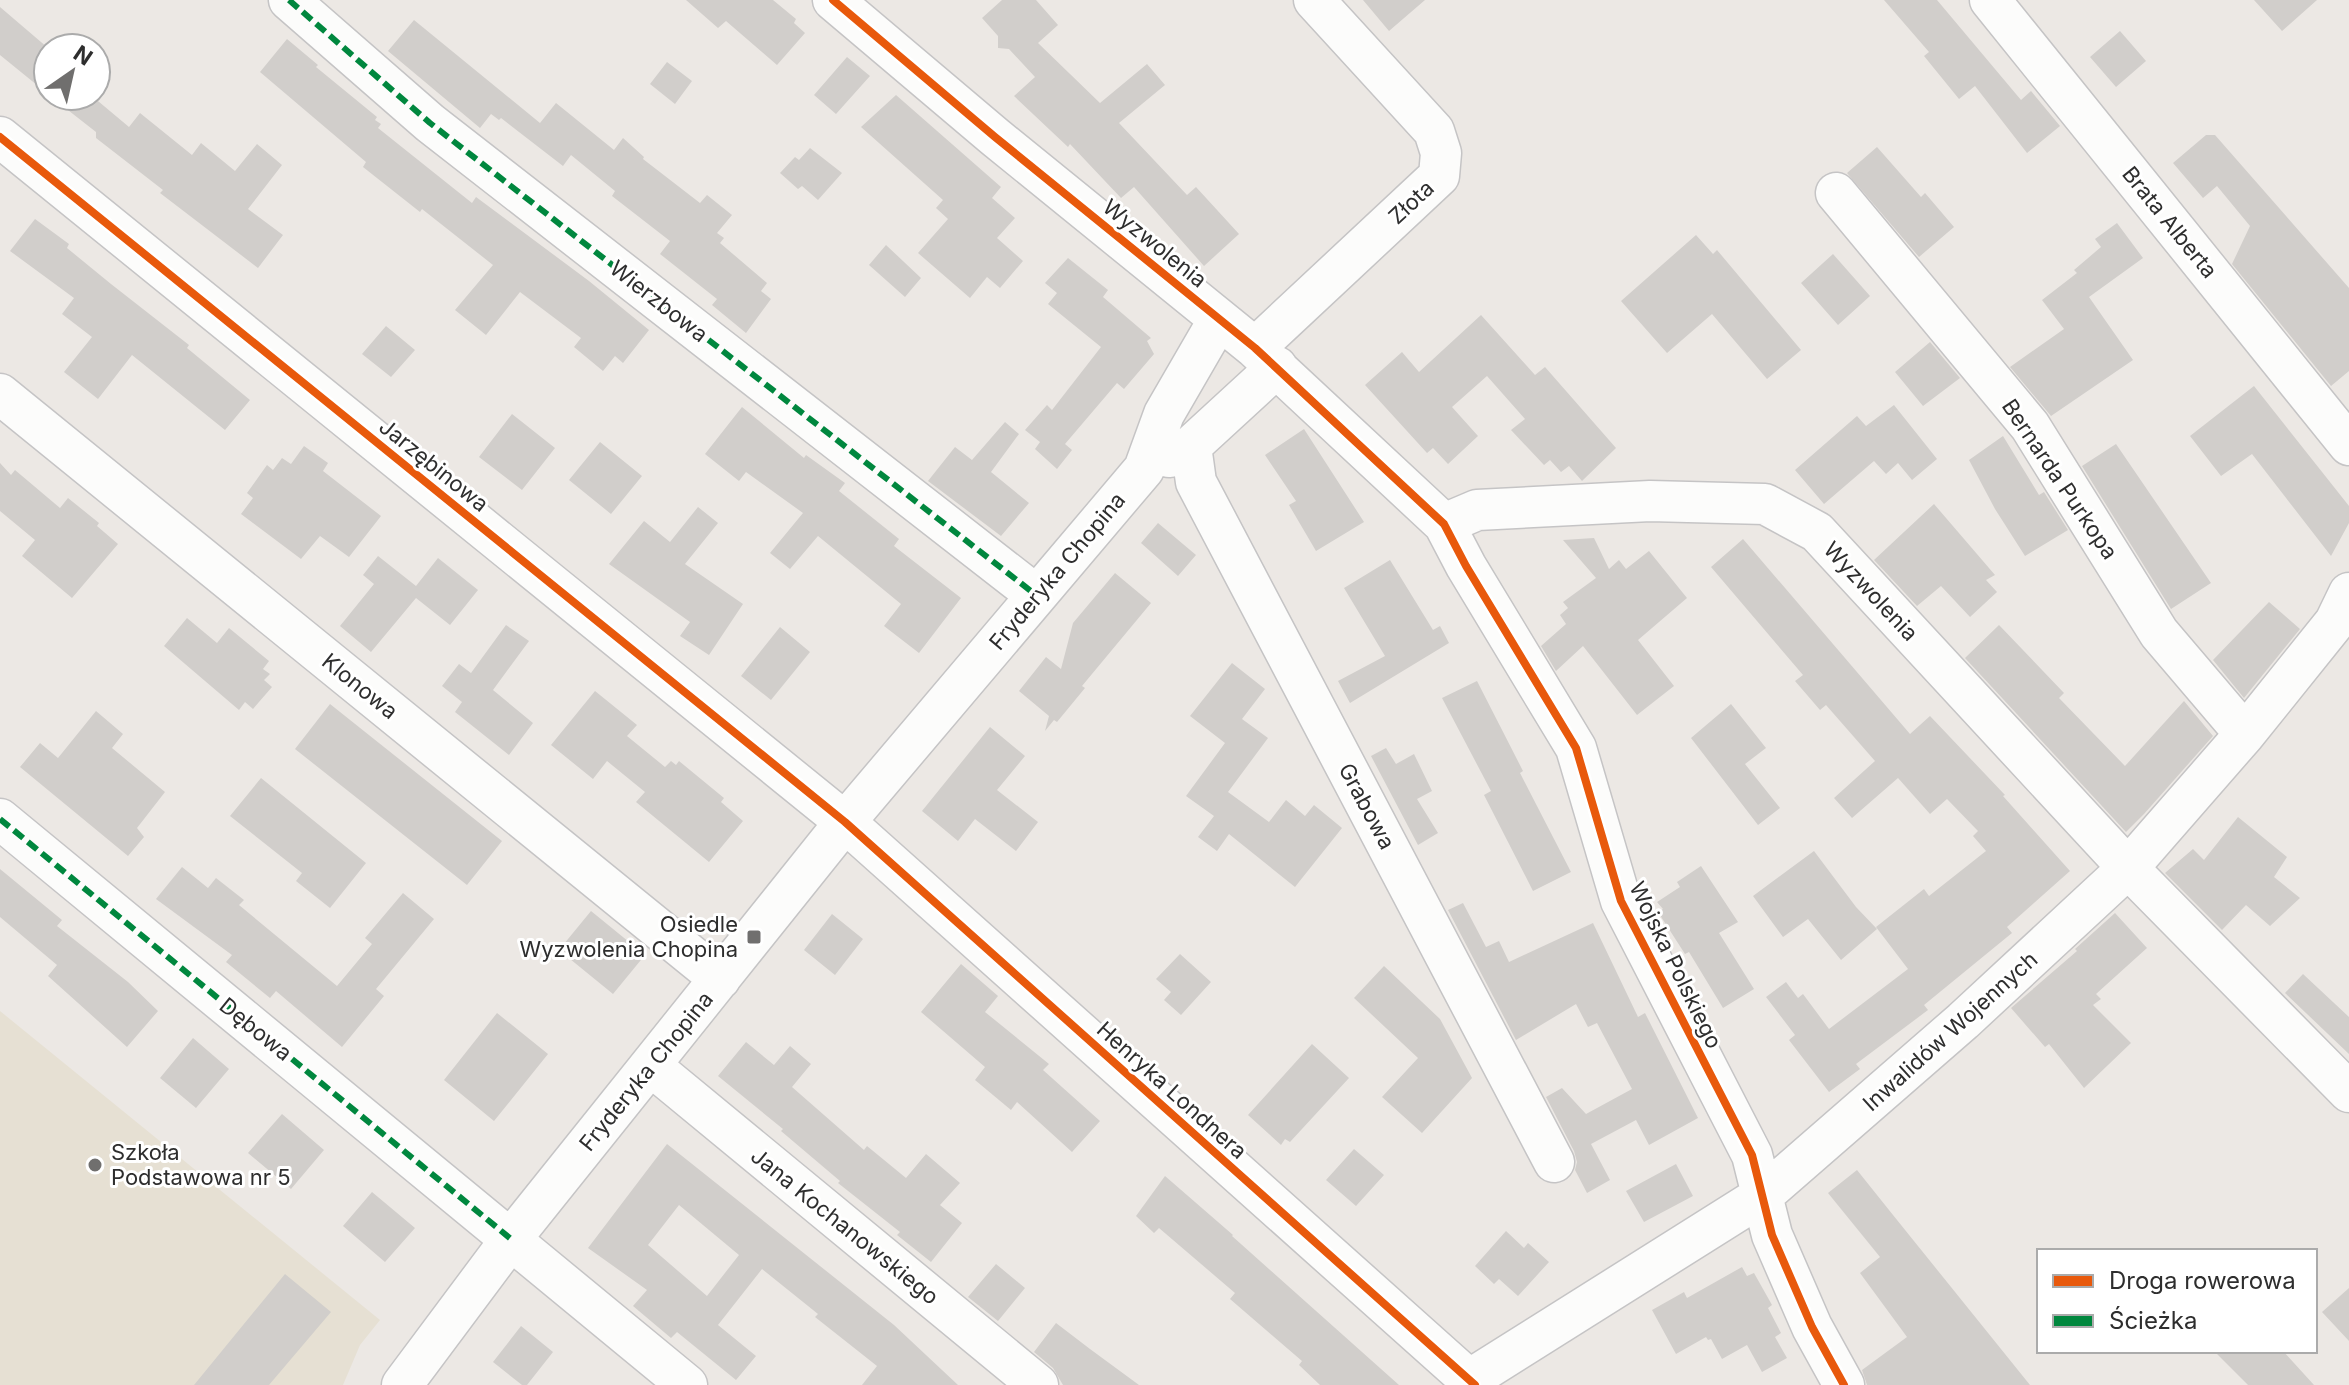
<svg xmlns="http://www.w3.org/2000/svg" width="2349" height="1385" font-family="Inter,sans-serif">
	<rect width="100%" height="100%" fill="#ece8e4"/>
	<path fill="#e6e0d3" d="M0,1011L380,1320L360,1345L343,1385H0Z"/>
	<path fill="#d1cecb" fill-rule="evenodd" d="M686,0H773L796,19L794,23L805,33L777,65L726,21L718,28Z
		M1002,0H1036L1058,25L1038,43L1100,103L1147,64L1165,85L1119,123L1187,195L1196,187L1239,234L1204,266L1134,187L1121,198L1070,144L1068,147L1014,96L1035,77L1009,49L998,48V36L982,18Z
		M1363,0H1425L1389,31Z
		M1884,0H1937L2021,100L2031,91L2060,126L2027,153L1975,86L1959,99L1924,56L1929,52Z
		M2254,0H2317L2282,31Z
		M0,7L48,48V94L0,55Z
		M414,20L540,123L556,103L614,150L623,138L644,157L643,159L700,203L707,195L732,215L717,233L724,238L720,243L767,283L761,291L771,299L746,333L712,305L717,299L660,254L670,241L612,196L615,191L571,155L563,166L501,118L499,120L491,114L480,128L388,51Z
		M2120,31L2146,61L2116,87L2090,57Z
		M287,39L318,65L316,67L377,117L375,120L381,124L378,128L472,203L476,197L589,281L649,330L623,363L615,356L603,371L574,347L581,338L520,292L486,335L455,310L493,265L422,209L420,212L363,167L366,162L260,72Z
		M847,57L870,76L836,114L814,95Z
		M667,62L692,81L675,104L650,84Z
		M896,95L1001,187L992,198L1015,218L997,238L1023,261L1000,288L987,277L970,298L918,253L948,219L936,208L943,200L861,127Z
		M50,96H92L129,127L140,113L192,155L201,143L235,171L257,144L282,165L248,209L283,235L258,268L160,193L163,190L96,138V132Z
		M2206,135H2215L2349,288V371L2331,386L2232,264L2250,226L2217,186L2203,198L2173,163Z
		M1877,147L1921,197L1925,193L1954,227L1919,257L1847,173Z
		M810,148L842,173L818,200L802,186L798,189L780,173L795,157L799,160Z
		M35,219L69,244L67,248L111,284L189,345L187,348L250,400L225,430L132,355L98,399L64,372L92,337L62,314L74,298L10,251Z
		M2117,223L2143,258L2089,297L2133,360L2051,416L2010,367L2064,329L2042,300L2077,273L2074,270L2101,247L2095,239Z
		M1696,235L1713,254L1717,250L1801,350L1767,379L1712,314L1667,353L1621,301Z
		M886,245L921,278L905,297L869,265Z
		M1833,254L1870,296L1838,325L1801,283Z
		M1068,258L1108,290L1103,297L1151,338L1147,341L1154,354L1124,389L1117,383L1065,444L1072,450L1057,469L1035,449L1040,442L1025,430L1047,405L1052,410L1101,347L1048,304L1057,293L1045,283Z
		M1481,315L1535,375L1545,367L1616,448L1582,481L1569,466L1561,472L1550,460L1544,465L1511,430L1525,419L1487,376L1452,407L1478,436L1448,464L1433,448L1427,453L1365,385L1402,352L1419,372Z
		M386,326L415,350L391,377L362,354Z
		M1930,342L1960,378L1923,406L1895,372Z
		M2254,386L2349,506V523L2331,556L2252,454L2221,476L2190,436Z
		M1894,405L1937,459L1912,480L1898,463L1886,474L1874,461L1824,504L1795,470L1857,416L1866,426Z
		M742,407L804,458L806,455L845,483L839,491L899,539L894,546L961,598L919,653L884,626L901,604L818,536L790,569L770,553L803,513L746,472L739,481L705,454Z
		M512,414L555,448L522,490L479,457Z
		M1005,422L1019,434L991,472L1029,503L1001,536L928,481L955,447L972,460Z
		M1304,429L1364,522L1316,551L1289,505L1296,501L1265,455Z
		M2003,436L2039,495L2044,492L2068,530L2025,556L1995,509L1969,460Z
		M600,442L642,476L611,514L569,480Z
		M2116,444L2211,583L2171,609L2082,466Z
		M304,446L328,463L323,471L381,516L349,557L320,536L301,559L241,514L253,498L247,493L267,465L273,470L282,458L291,464Z
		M0,463L11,475L15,470L60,508L68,498L99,523L97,526L118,544L72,598L22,556L35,540L0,511Z
		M1934,504L1995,575L1986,580L1997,592L1970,617L1941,586L1917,606L1874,560Z
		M698,507L718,523L685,564L743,604L709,655L680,636L690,622L609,564L644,521L670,542Z
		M1158,523L1196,555L1178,576L1141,543Z
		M1594,538L1609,569L1619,560L1626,569L1649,551L1687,598L1638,640L1674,686L1637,715L1583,646L1556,671L1541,646L1566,624L1560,615L1568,608L1563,602L1596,578L1563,540Z
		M1743,539L1910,734L1930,716L2005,795L2003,796L2070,871L2007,927L2012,933L1924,1005L1928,1010L1856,1064L1860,1069L1829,1092L1789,1040L1795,1035L1766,997L1786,982L1798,998L1803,994L1829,1029L1908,969L1876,927L1924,889L1929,896L1986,851L1973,836L1978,831L1947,799L1930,814L1898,778L1852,818L1834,798L1875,761L1826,705L1820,710L1795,681L1803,675L1711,567Z
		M378,556L416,586L438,558L478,590L450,625L416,598L371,652L340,626L374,584L363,575Z
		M1390,560L1433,630L1440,626L1449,643L1350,703L1338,681L1385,656L1344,588Z
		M1115,573L1151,603L1082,686L1085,688L1057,722L1054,720L1045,731L1049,716L1019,691L1046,657L1061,669L1073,623Z
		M2269,602L2300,629L2244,698L2213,660Z
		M187,618L217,643L229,628L269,661L263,669L270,674L264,680L272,687L253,709L245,702L239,710L164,646Z
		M506,625L529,641L493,690L533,723L509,755L455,712L462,702L442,686L459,664L471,673Z
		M1999,625L2064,693L2059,698L2125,766L2184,701L2213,736L2144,814L2126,832L1965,658Z
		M780,627L810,652L771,700L741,676Z
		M1232,663L1265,689L1242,719L1268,738L1228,792L1269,822L1286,800L1305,816L1314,805L1342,828L1295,887L1229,834L1217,851L1198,837L1214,816L1186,796L1225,743L1190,716Z
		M1477,681L1523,771L1520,773L1571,872L1533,891L1484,795L1491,791L1442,698Z
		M595,691L637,725L627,736L665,767L671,761L676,765L679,761L724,798L721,802L743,821L709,862L636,802L645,792L607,761L593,779L551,745Z
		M330,704L502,841L467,885L295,749Z
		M1731,704L1766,748L1745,764L1780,808L1758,825L1691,738Z
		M96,711L123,734L112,748L165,792L137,828L144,837L128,856L20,767L40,743L58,758Z
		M990,727L1025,756L997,790L1038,822L1016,851L975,819L958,841L922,811Z
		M1386,748L1396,764L1414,754L1432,791L1417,799L1438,833L1418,845L1371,756Z
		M261,778L366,863L330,908L296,881L302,873L230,816Z
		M2238,817L2287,857L2274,877L2300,898L2270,926L2246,905L2222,930L2165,873L2193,849L2204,860Z
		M1814,851L1856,907L1877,929L1841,960L1808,919L1783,937L1753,896Z
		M1701,866L1738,922L1719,933L1754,989L1723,1008L1689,952L1685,954L1658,912L1663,909L1657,902L1680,887L1677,882Z
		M182,867L208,888L216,878L244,900L239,905L337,986L372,944L365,938L403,893L434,919L376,989L384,996L342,1047L276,991L270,998L226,962L232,955L156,899Z
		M0,869L62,920L57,926L128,982L158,1011L127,1047L48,976L57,965L0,917Z
		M1463,903L1486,947L1499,941L1509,962L1593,923L1638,1017L1645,1013L1698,1118L1649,1145L1636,1120L1591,1144L1610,1180L1587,1193L1575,1170L1577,1162L1574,1151L1546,1097L1562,1088L1586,1114L1632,1089L1597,1023L1588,1027L1576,1004L1516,1040L1448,910Z
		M591,911L645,955L613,994L559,950Z
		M2115,913L2147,948L2096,994L2101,999L2093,1005L2131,1043L2084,1088L2049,1044L2045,1047L2011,1008L2077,951L2075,949Z
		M832,914L863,939L835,975L804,950Z
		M1180,954L1211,982L1181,1015L1164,1000L1171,992L1156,979Z
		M961,964L998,996L985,1012L1049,1064L1043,1070L1100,1121L1072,1152L1017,1102L1011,1110L975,1080L985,1067L921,1012Z
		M1384,966L1440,1019L1472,1078L1422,1133L1382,1097L1418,1058L1354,998Z
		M2303,974L2349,1017V1054L2285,993Z
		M497,1013L548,1054L494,1121L444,1080Z
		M193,1038L229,1069L196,1108L160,1078Z
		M746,1042L774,1065L790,1046L811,1064L792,1087L864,1150L867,1146L906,1178L926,1154L960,1183L940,1205L962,1223L931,1262L897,1235L900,1232L838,1183L840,1181L781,1131L783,1129L718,1076Z
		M1312,1044L1349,1078L1290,1142L1285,1139L1281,1145L1248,1115Z
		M282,1114L324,1150L291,1189L248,1153Z
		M667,1144L894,1325L958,1385H862L877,1366L815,1317L818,1314L762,1269L718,1325L756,1356L736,1380L677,1332L671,1338L633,1306L647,1290L588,1248ZM679,1205L739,1255L707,1296L648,1245Z
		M1354,1149L1384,1175L1356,1206L1326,1180Z
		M1676,1164L1693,1196L1644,1222L1626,1191Z
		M1857,1170L1893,1215L2030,1385H1867L1862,1370L1907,1337L1860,1273L1880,1257L1828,1193Z
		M1165,1176L1233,1235L1232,1236L1399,1385H1320L1299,1365L1302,1361L1230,1299L1235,1293L1159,1228L1154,1233L1136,1216Z
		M372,1192L415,1228L385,1262L343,1226Z
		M1506,1231L1524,1248L1528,1243L1549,1262L1518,1296L1499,1279L1494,1284L1475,1266Z
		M996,1264L1025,1288L998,1321L968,1297Z
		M1742,1267L1747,1276L1754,1273L1772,1305L1768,1308L1781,1333L1775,1337L1787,1358L1762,1372L1747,1345L1722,1359L1711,1339L1708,1340L1706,1337L1676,1354L1652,1310L1684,1292L1687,1298Z
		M285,1274L331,1312L269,1385H194Z
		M2349,1288V1341L2322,1312Z
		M1056,1323L1090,1349L1139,1385H1063L1053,1368L1034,1352Z
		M521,1326L553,1352L527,1385H522L493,1362Z
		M2214,1351H2283L2314,1385H2248Z"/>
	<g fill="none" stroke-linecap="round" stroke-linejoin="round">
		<g stroke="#c5c4c5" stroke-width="43">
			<path id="minor" d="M289,0L430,123L1036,595
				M833,0L995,137L1255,348L1444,524L1466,566L1576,748L1621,901L1752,1155L1772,1235L1812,1327L1844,1385
				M1990,0L2349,445
				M0,137L845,822L1475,1385
				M1836,193L2030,426L2159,633L2245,734
				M1255,348L1439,176L1441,153L1434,131L1314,0
				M0,394L720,979
				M1191,446L1196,482L1554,1162
				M1169,457L1191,446L1277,367
				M1444,524L1477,510L1650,501L1765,504L1817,532L2128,868L2349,1092
				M0,819L687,1385
				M651,1066L1038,1385
				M1469,1380L1763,1195L1963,1021L2128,868L2245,734L2335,622L2349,593
				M402,1385L511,1239L845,822L1144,469L1164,414L1219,319"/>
		</g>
		<use href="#minor" stroke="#fcfcfb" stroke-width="40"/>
		<path stroke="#00873e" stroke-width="6" stroke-dasharray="12 6" stroke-linecap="butt" d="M289,0L430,123L1036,595
			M0,819L511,1239"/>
		<g stroke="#fff" stroke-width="13">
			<path id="cycleway" d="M833,0L995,137L1255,348L1444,524L1466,566L1576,748L1621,901L1752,1155L1772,1235L1812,1327L1844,1385
				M0,137L845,822L1475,1385"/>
		</g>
		<use href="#cycleway" stroke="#e8590c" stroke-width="8"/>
	</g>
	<g fill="#706f6e" stroke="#fff" stroke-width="3">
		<rect x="746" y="929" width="16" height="16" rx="4"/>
		<circle cx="95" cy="1165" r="8"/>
	</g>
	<g text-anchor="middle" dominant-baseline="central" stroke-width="6" stroke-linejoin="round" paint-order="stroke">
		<g font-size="22" fill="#2e2e2e" stroke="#fff">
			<text transform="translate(1411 202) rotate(-43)">Złota</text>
			<text transform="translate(2170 222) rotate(51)">Brata Alberta</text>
			<text transform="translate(1155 243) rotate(39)">Wyzwolenia</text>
			<text transform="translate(659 301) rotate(38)">Wierzbowa</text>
			<text transform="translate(434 465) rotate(39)">Jarzębinowa</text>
			<text transform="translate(2060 479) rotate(56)">Bernarda Purkopa</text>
			<text transform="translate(1057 571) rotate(-50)">Fryderyka Chopina</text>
			<text transform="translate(1871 591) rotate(47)">Wyzwolenia</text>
			<text transform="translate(360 686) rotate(39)">Klonowa</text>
			<text transform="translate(1367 806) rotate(62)">Grabowa</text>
			<text transform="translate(1676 965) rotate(64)">Wojska Polskiego</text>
			<text transform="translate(256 1029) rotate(39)">Dębowa</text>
			<text transform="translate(1950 1031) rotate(-42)">Inwalidów Wojennych</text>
			<text transform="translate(646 1071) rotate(-51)">Fryderyka Chopina</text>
			<text transform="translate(1172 1090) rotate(42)">Henryka Londnera</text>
			<text transform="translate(845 1226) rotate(39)">Jana Kochanowskiego</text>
		</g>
		<g font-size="22" fill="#2e2e2e" stroke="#fff" text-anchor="end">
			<text x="738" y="924">Osiedle<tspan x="738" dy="25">Wyzwolenia Chopina</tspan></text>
			<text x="111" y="1152" text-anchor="start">Szkoła<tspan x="111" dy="25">Podstawowa nr 5</tspan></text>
		</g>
	</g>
	<rect x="2037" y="1249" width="280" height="104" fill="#ffffff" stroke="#ababab" stroke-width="2"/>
	<rect x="2053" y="1275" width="40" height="12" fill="#e8590c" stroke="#ababab" stroke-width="2"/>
	<text x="2109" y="1289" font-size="24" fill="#2e2e2e">Droga rowerowa</text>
	<rect x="2053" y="1315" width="40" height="12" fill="#00873e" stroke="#ababab" stroke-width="2"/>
	<text x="2109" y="1329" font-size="24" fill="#2e2e2e">Ścieżka</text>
	<g transform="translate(72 72) rotate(34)"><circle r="38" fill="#ffffff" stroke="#ababab" stroke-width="2"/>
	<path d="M0-6L14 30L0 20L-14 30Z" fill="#706f6e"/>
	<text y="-12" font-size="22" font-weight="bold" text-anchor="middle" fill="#2e2e2e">N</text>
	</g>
</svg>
